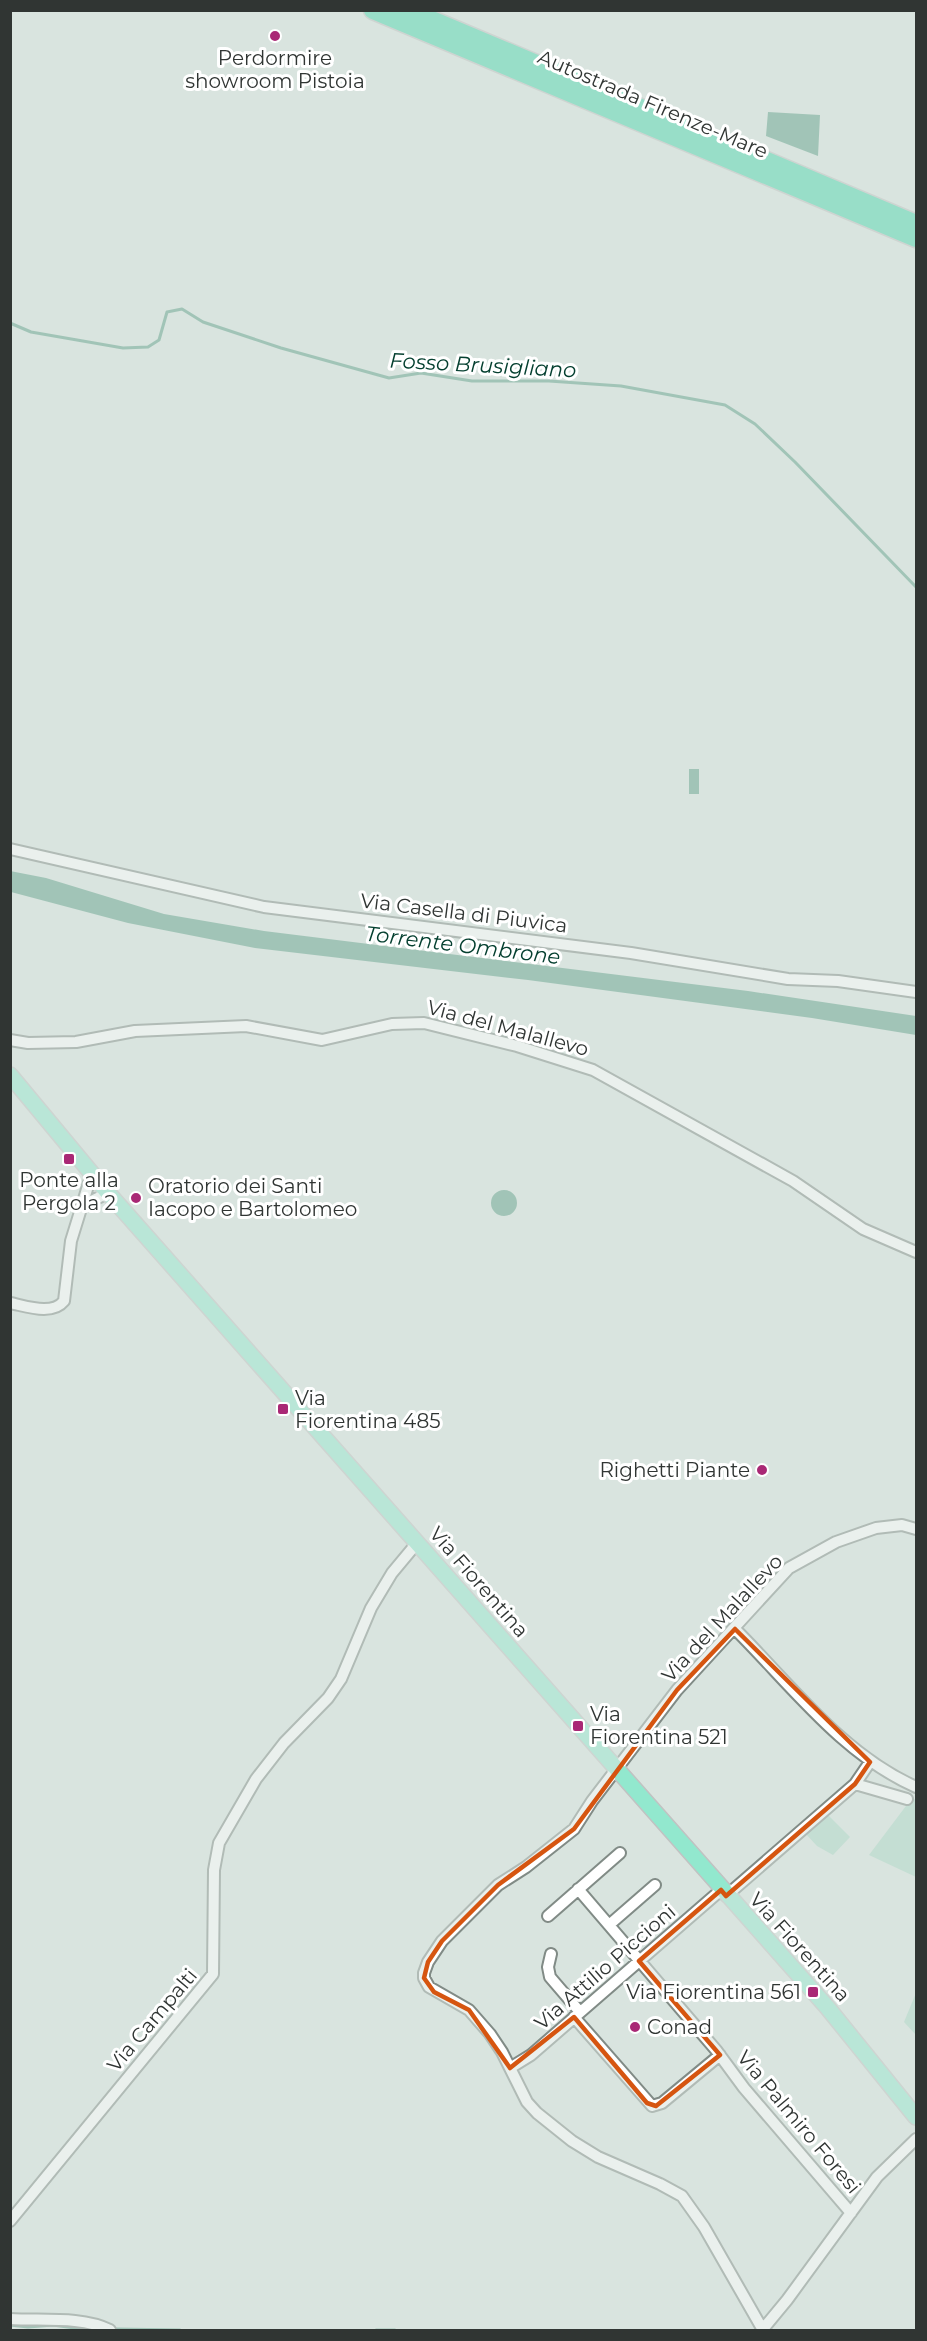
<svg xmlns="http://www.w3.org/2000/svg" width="927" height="2341" font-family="Montserrat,sans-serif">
	<rect width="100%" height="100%" fill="#d9e4df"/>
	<path fill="#abd7c6" d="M912,1798L916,1800V1877L869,1855Z
		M826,1813L850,1837L833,1855L817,1846L805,1833Z
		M916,1993V2035L904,2022Z"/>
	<path fill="#5e9e88" d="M768,112L820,115L818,156L766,136Z
		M689,769H699V794H689Z
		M10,871L46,878L164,914L264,931L748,991L916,1016V1035L812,1018L528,980L255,948L128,923L11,892Z
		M491 1203a13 13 0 1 1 26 0a13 13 0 1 1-26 0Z"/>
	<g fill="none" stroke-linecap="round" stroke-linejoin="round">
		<path stroke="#5e9e88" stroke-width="3" d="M10,323L31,332L123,348L148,347L159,340L167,312L182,309L203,322L281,348L389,378L421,373L472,381H549L621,386L725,405L755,424L795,462L916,587
			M10,2325L28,2327L53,2325L89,2330
			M116,2329L180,2330
			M376,2330H395"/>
		<g stroke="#818b86" stroke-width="14">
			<path id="minor" d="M10,849L264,907L631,953L788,979L838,981L916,992
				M10,1040L28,1043L76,1042L135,1031L246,1026L322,1040L392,1024L424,1023L517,1046L593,1070L793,1181L863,1229L916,1252
				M81,1206L108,1193
				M10,1303C26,1306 52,1316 64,1301L71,1241L92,1173
				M735,1629C792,1686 842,1754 916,1787
				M855,1784L907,1799
				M578,1889L716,2050L744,2088L851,2213
				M726,1896L855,1784L870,1762
				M548,1916L620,1853
				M609,1925L655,1885
				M551,1954L548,1967L550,1977L580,2012
				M574,2017L652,2106L662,2103L720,2055
				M510,2068L531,2055L721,1890
				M10,2221L213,1974L214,1870L219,1843L256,1779L284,1743L328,1698L341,1679L371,1608L392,1573L417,1543
				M10,2319C42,2321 81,2316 110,2330
				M763,2329L787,2300L877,2177L916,2139
				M763,2330L704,2227L682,2196L660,2184L598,2157L572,2141L537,2113L527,2102L502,2052L490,2034L469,2010L429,1987L424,1978V1973L428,1962L442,1941L498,1885L526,1867L574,1829L592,1801L677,1690L789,1568L836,1542L876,1528L902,1525L916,1529"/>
		</g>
		<g stroke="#c1c2c2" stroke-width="18">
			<path id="primary" d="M10,1075L108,1193L827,2007L916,2117"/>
		</g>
		<g stroke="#c1c2c2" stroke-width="21">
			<path id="motorway" d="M373,10L916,238
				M408,10L916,224"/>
		</g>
		<use href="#minor" stroke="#fff" stroke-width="10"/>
		<use href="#primary" stroke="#92e8ce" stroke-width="15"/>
		<use href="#motorway" stroke="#49d8ad" stroke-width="18"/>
	</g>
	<path d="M0 0H927V2341H0ZM735,1629L870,1762L855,1784L726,1896L721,1890L639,1961L720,2055L656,2106L647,2103L574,2017L510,2068L469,2010L434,1992L424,1978L428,1962L442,1941L498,1885L574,1829L677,1690Z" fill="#d9e4df" fill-opacity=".55" fill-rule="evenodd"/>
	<path fill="none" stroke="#d65510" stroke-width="4.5" stroke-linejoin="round" d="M735,1629L870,1762L855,1784L726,1896L721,1890L639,1961L720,2055L656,2106L647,2103L574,2017L510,2068L469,2010L434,1992L424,1978L428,1962L442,1941L498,1885L574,1829L677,1690Z"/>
	<g fill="#a92875" stroke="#fff" stroke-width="2">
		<circle cx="275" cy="36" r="6"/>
		<rect x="63" y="1153" width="12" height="12" rx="3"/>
		<circle cx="136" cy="1198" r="6"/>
		<rect x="277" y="1403" width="12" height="12" rx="3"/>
		<circle cx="762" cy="1470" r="6"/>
		<rect x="572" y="1720" width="12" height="12" rx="3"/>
		<rect x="807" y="1986" width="12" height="12" rx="3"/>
		<circle cx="635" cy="2027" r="6"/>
	</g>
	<g text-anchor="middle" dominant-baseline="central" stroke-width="6" stroke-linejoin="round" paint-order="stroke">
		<g font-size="20" fill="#303533" stroke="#fff" text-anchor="start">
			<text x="275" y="58" text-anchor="middle">Perdormire<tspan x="275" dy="23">showroom Pistoia</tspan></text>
			<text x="69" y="1180" text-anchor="middle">Ponte alla<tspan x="69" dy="23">Pergola 2</tspan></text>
			<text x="148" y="1186">Oratorio dei Santi<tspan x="148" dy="23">Iacopo e Bartolomeo</tspan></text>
			<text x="295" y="1398">Via<tspan x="295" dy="23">Fiorentina 485</tspan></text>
			<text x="750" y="1470" text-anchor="end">Righetti Piante</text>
			<text x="590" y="1714">Via<tspan x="590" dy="23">Fiorentina 521</tspan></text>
			<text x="801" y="1992" text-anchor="end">Via Fiorentina 561</text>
			<text x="647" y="2027">Conad</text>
		</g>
		<g font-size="20" fill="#303533" stroke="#fff">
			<text transform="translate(653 104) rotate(23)">Autostrada Firenze-Mare</text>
			<text transform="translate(464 913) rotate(7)">Via Casella di Piuvica</text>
			<text transform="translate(508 1028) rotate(15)">Via del Malallevo</text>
			<text transform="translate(479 1582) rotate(49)">Via Fiorentina</text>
			<text transform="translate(722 1618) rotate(-47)">Via del Malallevo</text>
			<text transform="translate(800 1947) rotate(48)">Via Fiorentina</text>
			<text transform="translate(605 1967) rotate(-41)">Via Attilio Piccioni</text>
			<text transform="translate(152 2020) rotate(-50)">Via Campalti</text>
			<text transform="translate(799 2122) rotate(50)">Via Palmiro Foresi</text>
		</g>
		<g font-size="21" font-style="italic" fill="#054030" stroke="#fff">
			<text transform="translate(483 365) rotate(3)">Fosso Brusigliano</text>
			<text transform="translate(463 945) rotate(7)">Torrente Ombrone</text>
		</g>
	</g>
	<rect width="927" height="2341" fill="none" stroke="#303533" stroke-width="24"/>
</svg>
